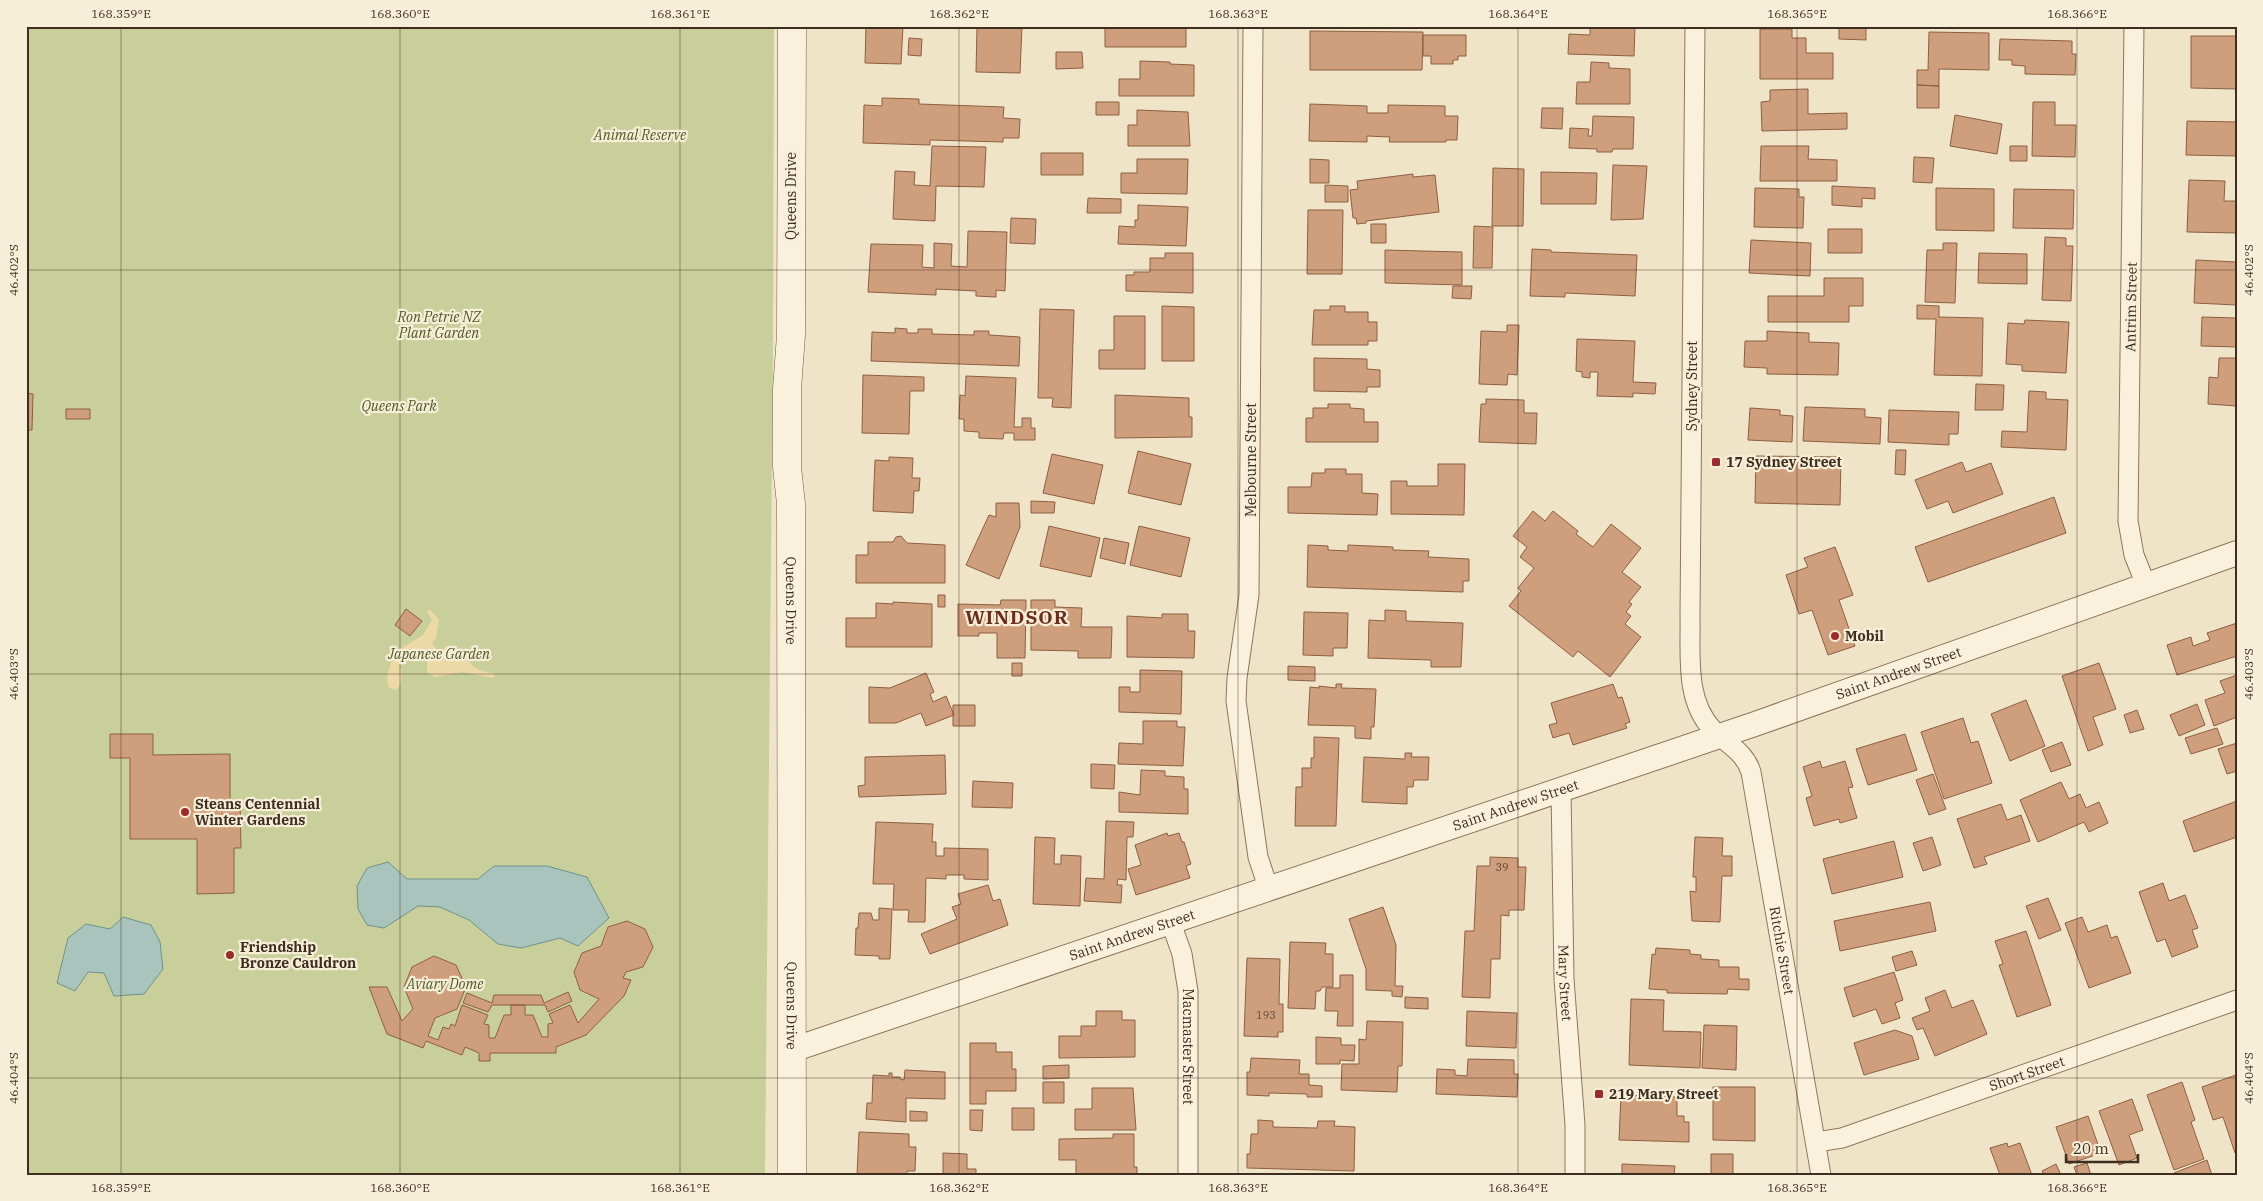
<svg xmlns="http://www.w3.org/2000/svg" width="2263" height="1201" font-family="'IBM Plex Serif',serif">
	<rect width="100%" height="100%" fill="#f0e4c8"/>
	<path fill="#c9cf9b" d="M26,26H774L773,352L765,1175H26Z"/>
	<path fill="#ecd9a5" d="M430,609L439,620L436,638L432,642L438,654L448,645L465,652C469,669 480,670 495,674L493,678L462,672L435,677L427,672V662L418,650L410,652L399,663C402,674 404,681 396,690L388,687L387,676L394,653L423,635L432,620L427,612Z"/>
	<path fill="#a9c4bc" stroke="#6f938a" d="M388,862L407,879H478L494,866H547L587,877L609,918L578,946L560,938L521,948L498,944L469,920L440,907L418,906L384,928L367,925L358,909L357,886L367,868Z
		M123,917L151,925L160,942L163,969L144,994L114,996L104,973L88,972L75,991L57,983L68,938L86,924L110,929Z"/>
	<path fill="#cf9f7d" stroke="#8d5f41" d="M866,26H903L901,64L865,63Z
		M987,26H1022L1020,73L976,72L977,27Z
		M1182,26L1186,27V47H1105V27Z
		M1590,26H1635L1634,56L1568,54L1569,34L1590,35Z
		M1839,26H1866V40L1839,39Z
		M1760,29H1792V38H1806V53H1833V79H1760Z
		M1310,31L1423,32L1422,70H1310Z
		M1929,32L1989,33V70L1939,69V86L1917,85V70H1928Z
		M1423,35H1466V56H1458V60H1453V64H1431V56H1423Z
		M2191,36H2237V89L2191,88Z
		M909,38L922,39L921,56L908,55Z
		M2000,39L2072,41V54H2076L2075,75L2025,74V66L2012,65V60H1999Z
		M1056,52H1082L1083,68L1056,69Z
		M1140,61L1170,62V64L1194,65V96H1119V79H1140Z
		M1591,62L1609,63V68L1630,69V104H1576L1577,82H1590Z
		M1917,85L1939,86V108H1917Z
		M1808,89V114L1847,113V129L1762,131L1761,102L1770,101V90Z
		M882,98L919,99V104L1004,107L1003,118L1020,119L1019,138H1003V142L930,140V145L863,143L864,105L882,106Z
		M1096,102H1119V115H1096Z
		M2033,102H2055V125H2076L2075,157L2032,156Z
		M1310,104L1367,106V113H1388V105L1445,106V116H1458L1457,140H1446V142H1389L1390,137L1367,136V142L1309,141Z
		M1542,108H1563L1562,129L1541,128Z
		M1137,110L1188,112L1190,146H1128V125H1137Z
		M1955,115L2002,124L1997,154L1950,146Z
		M1593,116L1634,117L1633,149H1613L1612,152H1597V149L1569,148L1570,128L1589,129L1588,136H1592Z
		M2187,121L2237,122V156L2186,155Z
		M932,146L986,147L984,187L936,186L935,221L893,219L895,171L915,172L914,185L930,186Z
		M1761,146H1809L1808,159L1837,160V181H1760Z
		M2010,146H2027V161H2010Z
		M1041,153H1083V175H1041Z
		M1914,157L1934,158L1932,183L1913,182Z
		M1137,159H1188L1187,194L1121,193V173H1137Z
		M1310,159L1329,160V183H1310Z
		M1613,165L1647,166L1643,219L1611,220Z
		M1493,168L1524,169L1523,226H1492Z
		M1541,172L1597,173L1596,204H1541Z
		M1413,174V177L1435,175L1439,212L1366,221V223L1357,224L1356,218H1353L1350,190L1358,189L1357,181Z
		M2189,180L2225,181L2224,201H2237V233L2187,232Z
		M1325,185L1348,186V202H1325Z
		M1832,186L1875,188V199L1862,198V207L1832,205Z
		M1755,188L1799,189V197H1804L1803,228L1754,227Z
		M1936,188L1994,189V231L1936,230Z
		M2014,189L2074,190L2073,229L2013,228Z
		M1088,198L1121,199V213H1087Z
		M1138,205L1188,207L1186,246L1118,244L1119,226L1135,227V220H1138Z
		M1308,210H1343L1342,274H1307Z
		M1011,218L1036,219L1035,244L1010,243Z
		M1371,224H1386V243H1371Z
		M1474,226L1493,227L1492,268H1473Z
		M1828,229H1862V253H1828Z
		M968,231L1007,232L1005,291L996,290V297L976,296V291L936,289V295L868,292L871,244L923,245L922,267L934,268V243L952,244L951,266L967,267Z
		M2045,237L2066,238V246H2073L2071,301L2042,300Z
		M1751,240L1811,243L1810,276L1749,273Z
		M1943,243H1957L1955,303L1925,302L1927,250H1943Z
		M1532,249L1551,250V252L1637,255L1635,296L1565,293V297L1530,296Z
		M1385,250L1462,252V285L1385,283Z
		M1165,253H1193V293L1126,291V275H1134V272H1150V258H1165Z
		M1979,253L2027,254V284L1978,283Z
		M2196,260L2237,262V305L2194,303Z
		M1824,278H1863V306H1849V322H1768V296H1824Z
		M1453,286H1472L1471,299L1452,298Z
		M1917,305L1939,306V317L1983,318L1982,376L1934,375L1936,319H1917Z
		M1162,306L1194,307V361H1162Z
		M1330,306H1345V312H1368V322H1377V341H1368V345H1312L1314,310H1330Z
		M1040,309L1074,310L1071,408L1052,407L1053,398H1038Z
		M1114,316H1145V369H1099V350H1114Z
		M2202,317L2237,318V347L2201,346Z
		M2025,320L2069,322L2066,373L2022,371V365L2006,364L2008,323L2024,324Z
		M1507,325H1519L1517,375L1508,374L1507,385L1479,384L1481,331L1507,332Z
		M895,328L907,329V333H918V329H932V334L974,335V331H989V335L1020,337L1019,366L871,361L872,332L895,333Z
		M1767,331L1809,333V342L1839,343L1838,375L1767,374V368L1744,367L1745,341H1767Z
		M1577,339L1635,341L1633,382L1656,383L1655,394L1633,393V397L1597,396L1598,372H1590V378L1582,377V372L1576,371Z
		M1314,358L1367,359V369L1380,370V387H1367V392L1314,391Z
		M2219,358H2237V406L2208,404L2209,377L2218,378Z
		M863,375L924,377V391H910L909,434L862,433Z
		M966,376L1016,378L1014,427H1022V418H1031V428H1035V440H1014V433H1004L1003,439L979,438V432L964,431V419H959L960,395L965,396Z
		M1976,384L2004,385L2003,410H1975Z
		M2029,391L2046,392V399L2068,400L2066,450L2001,447L2002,431L2027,432Z
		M26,393L33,394L32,430H26Z
		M1115,395L1189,398V417H1192V437L1115,438Z
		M1486,399L1524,400V413H1537L1536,444L1479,442L1481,404H1486Z
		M1328,404H1350V408L1364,409V422H1378V442H1306V418H1313V408H1328Z
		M1805,407L1865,409V417L1881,418L1880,444L1803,441Z
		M1750,408L1780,410V415L1793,416L1792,442L1748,440Z
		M66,409H90V419H66Z
		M1889,410L1959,412L1958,434H1949V445L1888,442Z
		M1896,450H1906L1905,475L1895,474Z
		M1138,451L1191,464L1181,505L1128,493Z
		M1052,454L1103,465L1094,504L1043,493Z
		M1756,456L1841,457L1840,505L1755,503Z
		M889,457L913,458L912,478H920L919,491H914L913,513L873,511L875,460L889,461Z
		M1962,462L1966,472L1991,463L2003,494L1953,513L1948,501L1927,509L1915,480Z
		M1438,464H1465L1464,515L1391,514V481H1407V486H1438Z
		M1325,469H1346V474H1362V493L1378,494L1377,515L1288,513V487H1311L1312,473H1325Z
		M2054,497L2066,533L1928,582L1915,547Z
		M1031,501L1055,502L1054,513H1031Z
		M996,503H1019L1020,527L999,579L966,565L989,515L996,517Z
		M1533,511L1545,521L1553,511L1578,531L1576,534L1593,547L1611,524L1641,548L1622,572L1641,587L1629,602L1632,604L1626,612L1631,616L1625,624L1641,637L1610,677L1578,651L1573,657L1509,606L1521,591L1518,588L1534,568L1520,557L1527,547L1513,536Z
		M1049,526L1100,538L1091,577L1040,566Z
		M1139,526L1190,538L1181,577L1130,565Z
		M901,536L907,543L945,545V583H856V555H868V542H893L896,537Z
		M1104,538L1129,543L1125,564L1100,558Z
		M1308,545L1328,546V550L1348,551V545L1393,547V550L1429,551L1428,557L1469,559V581H1463V592L1307,587Z
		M1835,547L1853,595L1839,600L1855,646L1828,655L1812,610L1799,614L1786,575L1808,567L1804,558Z
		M938,595H945V607H938Z
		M1001,600H1026L1025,658H997V633H979V636H958V604L1000,605Z
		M1031,600H1055V607L1082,608L1081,627H1112L1111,658H1078V651L1031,650Z
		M893,602L932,604V647H846V618H876V603L893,604Z
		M406,609L422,621L410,636L395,625Z
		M1385,610L1406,611V621L1463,623L1461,667H1431V660L1368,658L1369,620L1385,621Z
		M1304,612L1348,613L1347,648H1333V656L1303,655Z
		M1162,614H1188V631H1195L1194,658L1127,657V616L1162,618Z
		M2237,623V656L2177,675L2167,645L2191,637L2193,646L2210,640L2207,633Z
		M1012,663H1022V676H1012Z
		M2099,663L2116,709L2093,717L2103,745L2088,751L2062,676Z
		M1288,666L1315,667V681L1288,680Z
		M1140,670L1182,671L1181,714L1119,712V687H1130V692H1140Z
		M926,673L934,692L930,694L933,702L946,696L954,715L926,726L921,713L896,723H869V687L890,688Z
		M2237,675V717L2214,726L2205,700L2225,693L2220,681Z
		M1336,684H1342L1341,688L1376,689L1374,727H1371V739L1355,738V726L1308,725L1310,687L1319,688V686L1336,688Z
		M1613,684L1618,698L1622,697L1630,722L1625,724L1627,728L1573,745L1569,733L1553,738L1549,725L1557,723L1551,703Z
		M2026,700L2045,746L2010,761L1991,714Z
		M2197,704L2205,725L2179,736L2170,715Z
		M953,705H975V726H953Z
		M2137,710L2144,729L2130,733L2124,715Z
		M1963,718L1971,743L1978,741L1992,783L1944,799L1921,732Z
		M1143,721H1177V727H1185L1183,766L1118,764L1119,743L1143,744Z
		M2217,728L2223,744L2191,754L2185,738Z
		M110,734H153V755L230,754V801H240L241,848H234V893L197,894V839H130V758H110Z
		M1905,734L1917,770L1868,785L1856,749Z
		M1314,737L1339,738L1336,826H1295L1296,787H1302V768H1311V758H1314Z
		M2062,742L2071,765L2051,772L2042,750Z
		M2237,743V771L2227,774L2218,749Z
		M1405,753H1412L1411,757H1429L1428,780H1414L1413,787H1407V804L1362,802L1364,757L1405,759Z
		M945,755L946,794L859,797L858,786L865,785V757Z
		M1820,761L1822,768L1845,761L1853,787L1848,788L1857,818L1840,823L1839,819L1814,826L1806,798L1812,796L1803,767Z
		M1091,764L1115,765L1114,789L1091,788Z
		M1141,770L1165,771V776L1184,777V789H1188V814L1119,812V792L1140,795Z
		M1933,774L1946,809L1929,815L1916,780Z
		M973,781L1013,783L1012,808L972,807Z
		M2061,782L2069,799L2080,794L2086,808L2099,802L2108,823L2089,832L2084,822L2038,842L2020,800Z
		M2237,801V837L2194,852L2183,821Z
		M2001,804L2007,820L2021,815L2030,841L1984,857L1987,864L1974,868L1957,819Z
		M1106,821L1134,822L1133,837H1127L1126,880L1118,879L1117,885H1122L1121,903L1084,901L1086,878L1104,879Z
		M876,822L933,824L932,842H936V856H944V848L988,849V880L964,879V875H946V879L926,878L925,922H908L909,910H893L894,884H873Z
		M1167,833L1168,836L1179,833L1182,842H1184L1191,864L1186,866L1190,878L1136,895L1128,869L1141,865L1135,845Z
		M1035,837L1055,838L1054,864H1061V855L1081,856L1080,906L1033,904Z
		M1695,837L1723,838L1722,856H1732V876H1722L1720,922L1692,921L1690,891L1696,892V877H1693Z
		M1932,837L1941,865L1923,871L1913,843Z
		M1894,841L1903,877L1832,894L1823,859Z
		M1490,857L1518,858V867H1526L1524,910H1509V916L1501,915L1500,959H1491L1490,998L1462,997L1465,931H1474L1477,866H1490Z
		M2163,883L2169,901L2185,895L2198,928L2192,930L2198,947L2172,957L2165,939L2157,942L2139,892Z
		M988,885L993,901L1000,899L1008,925L930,954L921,934L957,919L952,907L961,904L958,894Z
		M2048,898L2061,930L2039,939L2026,906Z
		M1930,902L1936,931L1840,951L1834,921Z
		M1383,907L1396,945L1395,986H1403L1402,997L1392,996V991L1366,990V969L1349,919Z
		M879,908L892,909L890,959H879V956L855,955L856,928H858L859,913H871L873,920H879Z
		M2082,917L2088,932L2107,925L2111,938L2117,936L2131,973L2089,988L2065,923Z
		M627,921L645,929L653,947L643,967L626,972L623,978L631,980L624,996L586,1035L556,1047V1053H490V1061H479V1053L465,1047L462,1055L426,1041L423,1048L387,1034L369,987H387L402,1021L413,1009L404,987L412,967L434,956L456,965L466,987L457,1009L435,1018L428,1036L438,1040L443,1027L449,1029L451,1024L455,1026L462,1005L488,1015L484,1024L489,1025V1038H495L504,1015H511V1005H525V1015H533L542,1037H548V1024L553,1023L549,1014L570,1005L578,1023L599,999L580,990L574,972L582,953L601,946L608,927Z
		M2026,931L2051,1005L2017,1017L1999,965L2003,964L1995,941Z
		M1290,942L1326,943L1325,954H1333V987H1322L1320,991H1316L1315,1009L1288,1008Z
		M1656,948L1690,950V954L1701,955V959L1719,960V967H1739V979H1749V990L1728,989L1727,994L1667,993V990L1649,989L1652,954L1655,955Z
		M1912,951L1917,965L1896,971L1892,957Z
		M1247,958L1280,959L1279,1004H1283V1032H1278V1037L1244,1036Z
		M1894,972L1903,1000L1895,1003L1900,1018L1882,1024L1876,1009L1853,1017L1844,988Z
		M1340,975H1353V1026H1337L1338,1011H1325L1326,988H1340Z
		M1945,990L1952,1008L1973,1000L1987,1034L1935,1056L1923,1028L1917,1030L1912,1018L1930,1011L1925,998Z
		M568,992L572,1001L548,1012L545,1005H492L488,1012L463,1003L467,993L492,1003L494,995H541L544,1003Z
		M1405,997L1428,998V1009L1405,1008Z
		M1631,999L1664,1000L1663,1031L1701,1032L1700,1068L1629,1065Z
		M1096,1011H1122V1020H1135V1057L1059,1058V1036H1081V1026H1096Z
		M1467,1011L1517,1013L1516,1048L1466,1046Z
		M1367,1021L1403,1022L1402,1066H1398L1397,1092L1341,1090L1342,1064H1359V1039L1366,1040Z
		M1704,1025L1737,1026L1736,1070L1702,1068Z
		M1895,1030L1912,1036L1919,1059L1864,1075L1854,1043Z
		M1316,1037L1341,1038V1045H1355L1354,1061L1340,1060V1064H1316Z
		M970,1043H996V1052H1012V1069H1016V1091H986V1104H970Z
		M1251,1058L1300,1060L1299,1074H1309V1085L1322,1086V1097H1307V1094L1269,1093V1096L1247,1095V1072H1250Z
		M1468,1059L1514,1060V1074H1518L1517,1097L1436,1094L1437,1069L1455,1070V1075L1467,1076Z
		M1069,1065V1078L1043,1079V1066Z
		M905,1070L945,1072V1099L906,1098V1122L866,1119L867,1103H872L873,1075L889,1076V1073H892V1077H900V1079L904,1080Z
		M2236,1075L2237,1152L2235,1153L2223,1117L2213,1120L2202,1087Z
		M1043,1082H1064V1103H1043Z
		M2182,1082L2195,1120L2191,1122L2204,1159L2174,1170L2147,1095Z
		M1713,1087H1755V1141L1713,1140Z
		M1092,1088H1133L1136,1130H1075V1109H1092Z
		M1621,1095L1677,1097V1116H1684V1122H1689V1142L1619,1140Z
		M2132,1099L2143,1130L2129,1135L2137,1158L2119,1165L2099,1111Z
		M1012,1108H1034V1130H1012Z
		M970,1110H983L982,1131L970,1130Z
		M910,1111L927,1112V1121H910Z
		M2088,1116L2101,1153L2069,1164L2056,1127Z
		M1258,1120L1273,1121V1127L1317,1128L1318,1121H1335L1334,1126L1355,1127L1354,1171L1247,1168V1154H1250L1251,1134H1258Z
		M859,1132L909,1134V1147H916L915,1171H907V1175H857Z
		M1113,1134H1134V1167H1137V1175H1076V1160H1059V1139L1113,1138Z
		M2007,1143L2008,1147L2020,1143L2032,1175H2000L1990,1148Z
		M943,1153L967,1154V1169H976V1175H943Z
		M1711,1154H1733V1175H1711Z
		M2207,1160L2212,1175H2175L2174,1173Z
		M2087,1163L2091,1175H2077L2074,1167Z
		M1622,1164L1675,1166L1674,1175H1622Z
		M2056,1164L2061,1175H2044L2042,1171Z"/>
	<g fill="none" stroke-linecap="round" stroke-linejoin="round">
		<g stroke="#8d765c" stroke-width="21">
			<g id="minor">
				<path d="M1253,26L1249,595L1237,678L1236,701L1258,857L1269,890"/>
				<path id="s1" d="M1695,26L1690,615C1691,653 1684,700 1713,730C1727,744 1745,752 1751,772L1821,1175"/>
				<path d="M2134,26L2128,521L2134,555L2146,585"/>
				<path id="s2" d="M1561,789L1564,979L1575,1125V1175"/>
				<path id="s3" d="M1171,923L1182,954L1188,991V1175"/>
				<path id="s4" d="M1816,1142L1842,1138L2237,1000"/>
			</g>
		</g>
		<g stroke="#8d765c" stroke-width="26">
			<g id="tertiary">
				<path id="s5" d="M792,1050L1755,724L2237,553"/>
			</g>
		</g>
		<g stroke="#6f573f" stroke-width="29">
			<g id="secondary">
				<path id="s6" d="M792,26L791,335L787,389V467L791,504L792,1175"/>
			</g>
		</g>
		<use href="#minor" stroke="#faf1dc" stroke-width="19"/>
		<use href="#tertiary" stroke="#faf1dc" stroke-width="24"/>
		<use href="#secondary" stroke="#faf1dc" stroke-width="28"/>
	</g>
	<path fill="none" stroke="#3d2e20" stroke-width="1" stroke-opacity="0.45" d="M121,26V1175M400,26V1175M680,26V1175M959,26V1175M1238,26V1175M1518,26V1175M1797,26V1175M2077,26V1175M26,270H2237M26,674H2237M26,1078H2237"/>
	<g fill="#9e2a2b" stroke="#f7eed8" stroke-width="2">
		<rect x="1711" y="457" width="10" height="10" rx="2.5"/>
		<circle cx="1835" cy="636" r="5"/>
		<circle cx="185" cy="812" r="5"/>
		<circle cx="230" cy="955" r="5"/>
		<rect x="1594" y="1089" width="10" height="10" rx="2.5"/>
	</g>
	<g text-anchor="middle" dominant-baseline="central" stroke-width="4.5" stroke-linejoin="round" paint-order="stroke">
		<g font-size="11" fill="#624a37">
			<text x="1502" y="867">39</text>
			<text x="1266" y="1015">193</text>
		</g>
		<g font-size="14" font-style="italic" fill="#4d5a26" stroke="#f7eed8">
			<text x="640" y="135">Animal Reserve</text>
			<text x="439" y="317">Ron Petrie NZ<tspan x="439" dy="16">Plant Garden</tspan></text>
			<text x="399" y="406">Queens Park</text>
			<text x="439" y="654">Japanese Garden</text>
			<text x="445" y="984">Aviary Dome</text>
		</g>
		<g font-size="14" fill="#3d2e20" stroke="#f7eed8">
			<text transform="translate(791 196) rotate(-90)">Queens Drive</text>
			<text transform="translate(2131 307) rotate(-89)">Antrim Street</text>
			<text transform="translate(1692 386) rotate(-90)">Sydney Street</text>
			<text transform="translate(1251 460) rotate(-90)">Melbourne Street</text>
			<text stroke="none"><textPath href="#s6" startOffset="575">Queens Drive</textPath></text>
			<text stroke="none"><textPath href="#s5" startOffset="1169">Saint Andrew Street</textPath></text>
			<text stroke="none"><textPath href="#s5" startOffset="764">Saint Andrew Street</textPath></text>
			<text stroke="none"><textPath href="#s5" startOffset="359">Saint Andrew Street</textPath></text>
			<text stroke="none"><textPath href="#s1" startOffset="948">Ritchie Street</textPath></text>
			<text stroke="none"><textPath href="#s2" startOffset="194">Mary Street</textPath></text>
			<text stroke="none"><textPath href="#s6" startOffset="980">Queens Drive</textPath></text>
			<text stroke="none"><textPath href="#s3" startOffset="126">Macmaster Street</textPath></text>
			<text stroke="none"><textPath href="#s4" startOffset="222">Short Street</textPath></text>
		</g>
		<g font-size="14" font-weight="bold" fill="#3d2e20" stroke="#f7eed8" text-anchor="start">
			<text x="1726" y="462">17 Sydney Street</text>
			<text x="1845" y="636">Mobil</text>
			<text x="195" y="804">Steans Centennial<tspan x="195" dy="16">Winter Gardens</tspan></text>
			<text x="240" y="947">Friendship<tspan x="240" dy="16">Bronze Cauldron</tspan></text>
			<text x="1609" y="1094">219 Mary Street</text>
		</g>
		<g font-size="19" font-weight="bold" letter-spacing="1" fill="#6b2e1e" stroke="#f7eed8">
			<text x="1017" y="617">WINDSOR</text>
		</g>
	</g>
	<rect width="2263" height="1201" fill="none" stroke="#f7eed8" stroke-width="55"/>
	<path d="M2066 1154v8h72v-8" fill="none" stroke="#3d2e20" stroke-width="2.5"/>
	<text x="2073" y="1154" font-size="15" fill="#3d2e20" stroke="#f7eed8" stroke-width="4" paint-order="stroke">20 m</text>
	<rect x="28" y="28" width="2208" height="1146" fill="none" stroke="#3d2e20" stroke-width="2"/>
	<g font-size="12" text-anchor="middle" fill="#3d2e20">
		<text x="121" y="18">168.359°E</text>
		<text x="400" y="18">168.360°E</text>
		<text x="680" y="18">168.361°E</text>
		<text x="959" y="18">168.362°E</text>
		<text x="1238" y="18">168.363°E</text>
		<text x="1518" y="18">168.364°E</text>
		<text x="1797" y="18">168.365°E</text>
		<text x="2077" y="18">168.366°E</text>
		<text transform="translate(14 270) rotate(-90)" y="4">46.402°S</text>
		<text transform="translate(2249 270) rotate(-90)" y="4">46.402°S</text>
		<text transform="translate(14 674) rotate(-90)" y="4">46.403°S</text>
		<text transform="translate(2249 674) rotate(-90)" y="4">46.403°S</text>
		<text transform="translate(14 1078) rotate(-90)" y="4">46.404°S</text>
		<text transform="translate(2249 1078) rotate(-90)" y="4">46.404°S</text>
		<text x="121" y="1192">168.359°E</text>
		<text x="400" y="1192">168.360°E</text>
		<text x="680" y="1192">168.361°E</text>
		<text x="959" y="1192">168.362°E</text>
		<text x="1238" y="1192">168.363°E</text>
		<text x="1518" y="1192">168.364°E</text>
		<text x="1797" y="1192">168.365°E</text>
		<text x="2077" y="1192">168.366°E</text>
	</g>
</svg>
